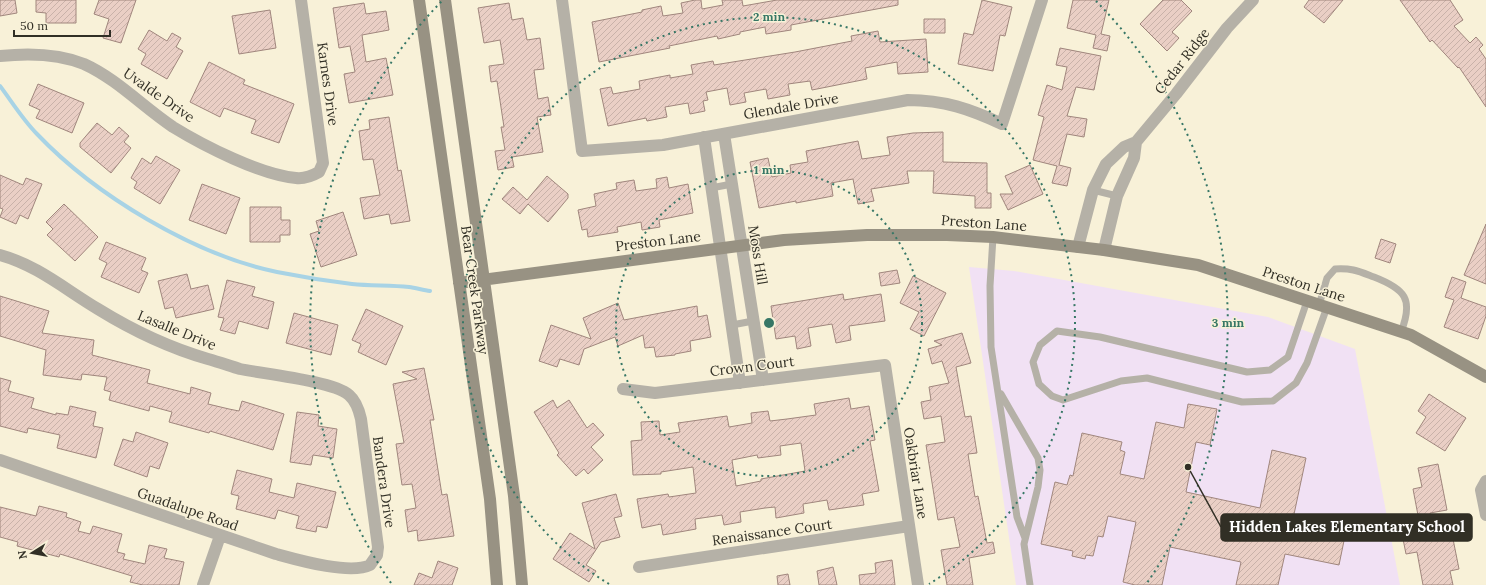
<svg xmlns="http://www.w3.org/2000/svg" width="1486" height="585" font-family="Lora,serif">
	<defs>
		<pattern id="building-hatch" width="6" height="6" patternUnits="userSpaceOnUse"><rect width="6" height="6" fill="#eacfc5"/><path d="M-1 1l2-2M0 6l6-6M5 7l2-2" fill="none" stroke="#c9b2a9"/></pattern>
	</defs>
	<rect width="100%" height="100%" fill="#f8f1d8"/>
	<path fill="#f1e1f4" d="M969,267L1014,271L1268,317L1355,349L1400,585H1016Z"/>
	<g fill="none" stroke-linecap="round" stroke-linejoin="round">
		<path stroke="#a8d3e5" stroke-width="4" d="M0,86C12,102 23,120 37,134C95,195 194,255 277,272C302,277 327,281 352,284C371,286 390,285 409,287C416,288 423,290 430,291"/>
	</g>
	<path fill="url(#building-hatch)" stroke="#a0867d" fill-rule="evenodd" d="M0,0H15L17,13L0,16Z
		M36,0H76V23H46V13L36,12Z
		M99,0H136L121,43L103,38L109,19L94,14Z
		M695,0H701L702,9L723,5L722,0H742L743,6L777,0H898V5L791,25V30L766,34L765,27L740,32V34L718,39L717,36L669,46L670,48L599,62L592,22L642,12V10L661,6L663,16L683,13L681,3Z
		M982,0L1012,7L1005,36L1000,35L993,71L958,64L964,33L973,35Z
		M1073,0H1109L1101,34L1110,36L1107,51L1093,48L1096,35L1067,28Z
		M1163,0H1181L1192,11L1172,32L1179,38L1167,51L1140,24Z
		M1309,0H1343L1324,23L1304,7Z
		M1400,0H1450L1463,20L1454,26L1470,43L1476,37L1483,45L1479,49L1486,59V107L1459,67L1458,68L1432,40L1430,42Z
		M364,3L366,14L386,11L389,30L362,35L366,62L386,58L393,95L349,103L344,74L355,72L350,46L339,48L333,8Z
		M509,3L512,20L523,18L527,40L540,38L544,69L534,70L538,99L548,97L551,115L537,117L543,152L512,157L514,167L498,170L495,151L505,150L501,127H504L497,81L491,82L489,66L504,64L500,40L484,43L478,8Z
		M270,10L276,48L239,54L232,16Z
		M924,19H945V33H924Z
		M149,30L167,41L172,33L181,38L176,47L183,51L167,79L141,64L146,54L138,49Z
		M878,31L880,42L926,39L928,72L898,74L897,62L865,68L867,79L812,90L810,81L788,84L790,95L768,99L766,89L744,93L746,102L730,105L727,88L706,92L708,100L703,101L705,111L690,114L688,103L665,107L667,117L647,121L646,118L608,126L600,89L611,87L613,94L640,89L639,81L670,75V78L693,74L691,65L713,61L714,65L795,52L852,41L851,36Z
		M1060,48L1101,56L1094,90L1076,87L1067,116L1087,119L1084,137L1067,134L1059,165L1071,168L1067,186L1052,183L1057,166L1033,160L1044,117L1038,115L1047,85L1062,90L1067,67L1056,65Z
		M209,62L245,80L243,84L294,104L279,143L251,133L256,120L224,108L220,117L190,102Z
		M38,84L84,103L72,133L36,118L40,110L29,105Z
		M389,117L398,171L401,170L410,221L391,224L389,214L364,219L360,198L380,195L373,159L363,160L359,131L370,129L369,120Z
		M97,123L112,135L119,127L129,136L124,142L131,148L111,173L80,147V143Z
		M943,132V162L987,163V193H991V208H975V196L933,193L934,171H907L909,183L871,189L874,201L858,204L853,179L831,183L833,196L796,203V201L759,208L750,162L768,158L772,177L791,173L790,165L808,162L806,151L858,141L862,159L890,155L887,137L913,133Z
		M156,156L180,170L160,204L134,188L137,182L131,178L142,158L151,164Z
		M1030,165L1043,194L1008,210L1000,194H1013L1005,176Z
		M0,175L23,185L26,178L42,184L28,219L20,215L16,224L0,217L3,209L0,208Z
		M547,176L568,194V198L548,222L528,204L520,214L502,199L513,187L527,200Z
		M667,177L669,188L688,184L693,213L659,220L660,227L642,230L641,222L617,227L618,232L588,237L587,229L582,230L578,210L596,206L594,194L617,189L616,183L634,180L636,191L657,188L656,179Z
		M202,184L240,198L226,234L189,220Z
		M64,204L98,237L75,261L47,235L53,229L46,222Z
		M250,207H281V220H290V235H280V242H250Z
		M343,212L357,255L321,267L310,234L319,231L316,221Z
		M1486,224V284L1464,275Z
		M1381,239L1396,244L1390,263L1375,258Z
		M106,242L146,258L141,270L148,273L139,293L101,277L107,263L99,259Z
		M897,270L900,283L881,286L879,273Z
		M187,274L191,289L208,285L214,309L176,318L173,307L165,309L158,281Z
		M913,276L946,293L924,336L910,329L919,312L900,303Z
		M1452,277L1466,282L1461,298L1486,307V316L1478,339L1444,327L1454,300L1445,297Z
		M227,280L255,287L252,296L274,302L268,329L239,321L235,334L220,330L224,318L218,317Z
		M843,294L844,300L881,294L885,321L849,326L851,340L836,343L832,324L808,328L811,346L797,349L795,336L776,339L771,306Z
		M0,296L49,311L42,333L94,340L92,355L150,370L147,383L190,394L191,387L211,393L208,404L229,409L239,411L242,401L284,414L273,450L210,431L209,433L169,422L172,412L150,406L149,411L109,400L111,392L104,390L107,377L82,374L81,380L43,375L46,350L0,336Z
		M618,303L624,320L697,306L698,317L707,315L711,337L690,341L691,351L675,354V355L656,357L654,347L645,348L643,335L618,346L615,337L584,349L579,365L560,359L557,367L539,361L551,325L591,339L583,318Z
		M366,309L403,326L386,365L358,352L361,344L352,340Z
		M294,313L338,325L331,355L286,343Z
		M962,333L971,363L956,367L965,417L971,416L977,453L968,454L975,497L978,496L987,543L993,542L995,553L969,558L973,585H947L941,550L960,547L954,517L938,520L926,445L945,442L941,416L924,419L921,402L931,400L929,387L949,383L942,361L932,364L928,349L942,345L934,341Z
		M424,368L434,420H430L442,495L447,494L454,536L418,541L417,530L408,532L405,510L416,508L412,484L402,485L396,444L404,443L393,384L417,379L402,372Z
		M0,378L11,381L8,391L34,398L31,408L56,415V413L68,415L70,406L96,412L93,426L103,428L96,458L57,448L60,435L28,428L27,433L0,426Z
		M1429,394L1466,418L1445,451L1416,433L1426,417L1418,411Z
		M849,398L851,409L869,406L875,440L870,441L879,491L862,494L864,505L829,510L827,500L803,504L804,513L776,518L775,507L765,508L740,512L741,522L724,525L722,515L695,519L696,529L663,535L661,524L642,528L637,499L668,494L669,497L696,493L693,467L661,472V474L633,475L631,441L642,440L641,422L659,421L660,435L680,432L678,423L727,416L729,427L752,423L751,413L768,411L770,421L787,419L816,415L814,404ZM801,443L805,471L761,479V481L736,486L732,460L757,455L758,458L781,455L780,446Z
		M553,400L557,408L569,400L587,428L593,423L604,435L591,447L603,460L588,474L584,469L576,476L557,455L559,453L534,412Z
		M1188,404L1217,409L1210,445L1196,442L1186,492L1260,508L1272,450L1306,458L1293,519L1346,531L1339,565L1285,554L1278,585H1236L1241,562L1170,547L1162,585H1135L1123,582L1136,522L1108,516L1103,537L1098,536L1093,556L1086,555L1085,559L1072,556L1073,551L1041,544L1055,482L1067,485L1070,475L1073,476L1082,433L1122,442L1120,450L1125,452L1120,474L1144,479L1156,422L1184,428Z
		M297,412L319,415L318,426L337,429L333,458L313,455L311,465L290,462Z
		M136,432L168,443L159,469L150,466L147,477L114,465L123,439L133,442Z
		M1438,464L1447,510L1430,513L1435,537L1452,534L1459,569L1450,571L1453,585H1423L1417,552L1406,554L1402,534L1421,531L1413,489L1422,487L1418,468Z
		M237,470L272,479L269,492L294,498L297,483L336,492L327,528L317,526L316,532L296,528L299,516L278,510L275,519L236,509L239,496L231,494Z
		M616,494L622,516L614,518L620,537L601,542L586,565L596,571L589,582L553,559L570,533L595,549L582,503Z
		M39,506L67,513L66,517L81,522L78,531L90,534L93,526L122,534L117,552L125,554L123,559L145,564L149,545L167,549L164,558L184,562L179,585H143L130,582L132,576L60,554L59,557L17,546L18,542L0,537V507L36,516Z
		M892,560L895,585H860L859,575L876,573L875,563Z
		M438,561L458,568L452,585H414L419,573L432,578Z
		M833,567L837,585H819L817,571Z
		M788,574L790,585H778L777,576Z"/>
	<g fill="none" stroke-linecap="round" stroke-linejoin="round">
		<path stroke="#b5b1a7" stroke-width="7" d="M711,188L732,184
			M1093,190L1117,196
			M993,237L990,286L991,347L1017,517L1025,538
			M1307,301L1288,357L1270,370L1247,372L1100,337L1057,331L1040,345L1033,362L1039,384L1052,396L1063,400L1121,381L1147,378L1242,402L1273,401L1296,383L1307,363L1327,307
			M1319,305L1327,278L1335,269C1352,268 1358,271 1374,277C1405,289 1414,299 1401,332
			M732,325L753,321
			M1001,394L1038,458L1040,470L1038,487L1024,544L1030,585"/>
		<path stroke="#b5b1a7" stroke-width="12" d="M562,0L582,151L663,145L908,100C944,100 970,109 1002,124L1042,0
			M0,56C28,53 57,53 84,64C117,79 143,107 173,127C204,146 261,175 296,178C305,179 312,176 319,172L323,163L301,0
			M724,134L763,380
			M704,137L740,383
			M1078,247L1093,190L1106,164L1124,147L1136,142L1176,94L1227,28L1253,0
			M1104,250L1117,196L1134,158L1136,142
			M0,255C37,265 66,290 98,309C132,330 170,348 208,359C219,362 230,366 240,369C264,374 333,381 349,395C356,401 359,410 361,419L378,547L377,555L370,565C350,575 298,560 276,554L0,460
			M623,389L655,393L885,365L918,585
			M1486,481L1481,490L1486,515
			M639,567L909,526
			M203,585L220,536"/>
		<path stroke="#989283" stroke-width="12" d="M419,0L490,499L497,585
			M445,0L514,496L522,585
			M459,283L784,240L867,235H947L993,237L1104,250L1198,265L1411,335L1486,377"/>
	</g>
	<g fill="none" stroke="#377766" stroke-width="2" stroke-dasharray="2 4">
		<circle cx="769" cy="323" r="153"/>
		<path d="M609 584A306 306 0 1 1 929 584"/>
		<path d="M391 583A459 459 0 0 1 442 1M1096 1A459 459 0 0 1 1147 583"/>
	</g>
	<g text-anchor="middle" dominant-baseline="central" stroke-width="3" stroke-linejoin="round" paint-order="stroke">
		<g font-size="14" fill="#312f25" stroke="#f8f1d8">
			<text transform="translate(1182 61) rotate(-52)">Cedar Ridge</text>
			<text transform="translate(328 84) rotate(82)">Karnes Drive</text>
			<text transform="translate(159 95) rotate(35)">Uvalde Drive</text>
			<text transform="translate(791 106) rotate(-10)">Glendale Drive</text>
			<text transform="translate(984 223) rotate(4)">Preston Lane</text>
			<text transform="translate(658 241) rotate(-7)">Preston Lane</text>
			<text transform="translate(758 255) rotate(81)">Moss Hill</text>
			<text transform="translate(1304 284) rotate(18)">Preston Lane</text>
			<text transform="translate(475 290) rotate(82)">Bear Creek Parkway</text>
			<text transform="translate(177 330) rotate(22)">Lasalle Drive</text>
			<text transform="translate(752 366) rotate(-7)">Crown Court</text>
			<text transform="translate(916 473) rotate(81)">Oakbriar Lane</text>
			<text transform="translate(384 482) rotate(82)">Bandera Drive</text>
			<text transform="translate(188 509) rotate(19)">Guadalupe Road</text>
			<text transform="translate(772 532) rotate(-8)">Renaissance Court</text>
		</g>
	</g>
	<circle cx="769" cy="323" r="6" fill="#377766" stroke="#f8f1d8" stroke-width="2"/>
	<g font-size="12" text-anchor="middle" font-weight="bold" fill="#377766" stroke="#f8f1d8" stroke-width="3" stroke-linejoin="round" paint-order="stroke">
		<text x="769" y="21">2 min</text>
		<text x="769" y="174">1 min</text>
		<text x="1228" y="327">3 min</text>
	</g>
	<path fill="none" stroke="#312f25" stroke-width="1.5" d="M1188 467L1221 527"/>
	<circle fill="#312f25" stroke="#f8f1d8" stroke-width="1.5" cx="1188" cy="467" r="4"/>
	<rect fill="#312f25" stroke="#312f25" stroke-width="1.5" x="1221" y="514" width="251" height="27" rx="4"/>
	<g font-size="15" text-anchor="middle" font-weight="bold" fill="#fff">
		<text x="1347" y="532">Hidden Lakes Elementary School</text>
	</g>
	<g transform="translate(32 553) rotate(259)" stroke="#f8f1d8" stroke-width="3" paint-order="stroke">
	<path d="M0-3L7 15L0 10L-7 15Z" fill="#312f25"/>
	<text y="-6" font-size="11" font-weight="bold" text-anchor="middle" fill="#312f25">N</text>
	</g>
	<path d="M14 30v6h96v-6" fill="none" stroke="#312f25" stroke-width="2"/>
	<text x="20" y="30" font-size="12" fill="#312f25" stroke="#f8f1d8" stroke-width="3" paint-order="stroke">50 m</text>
</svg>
